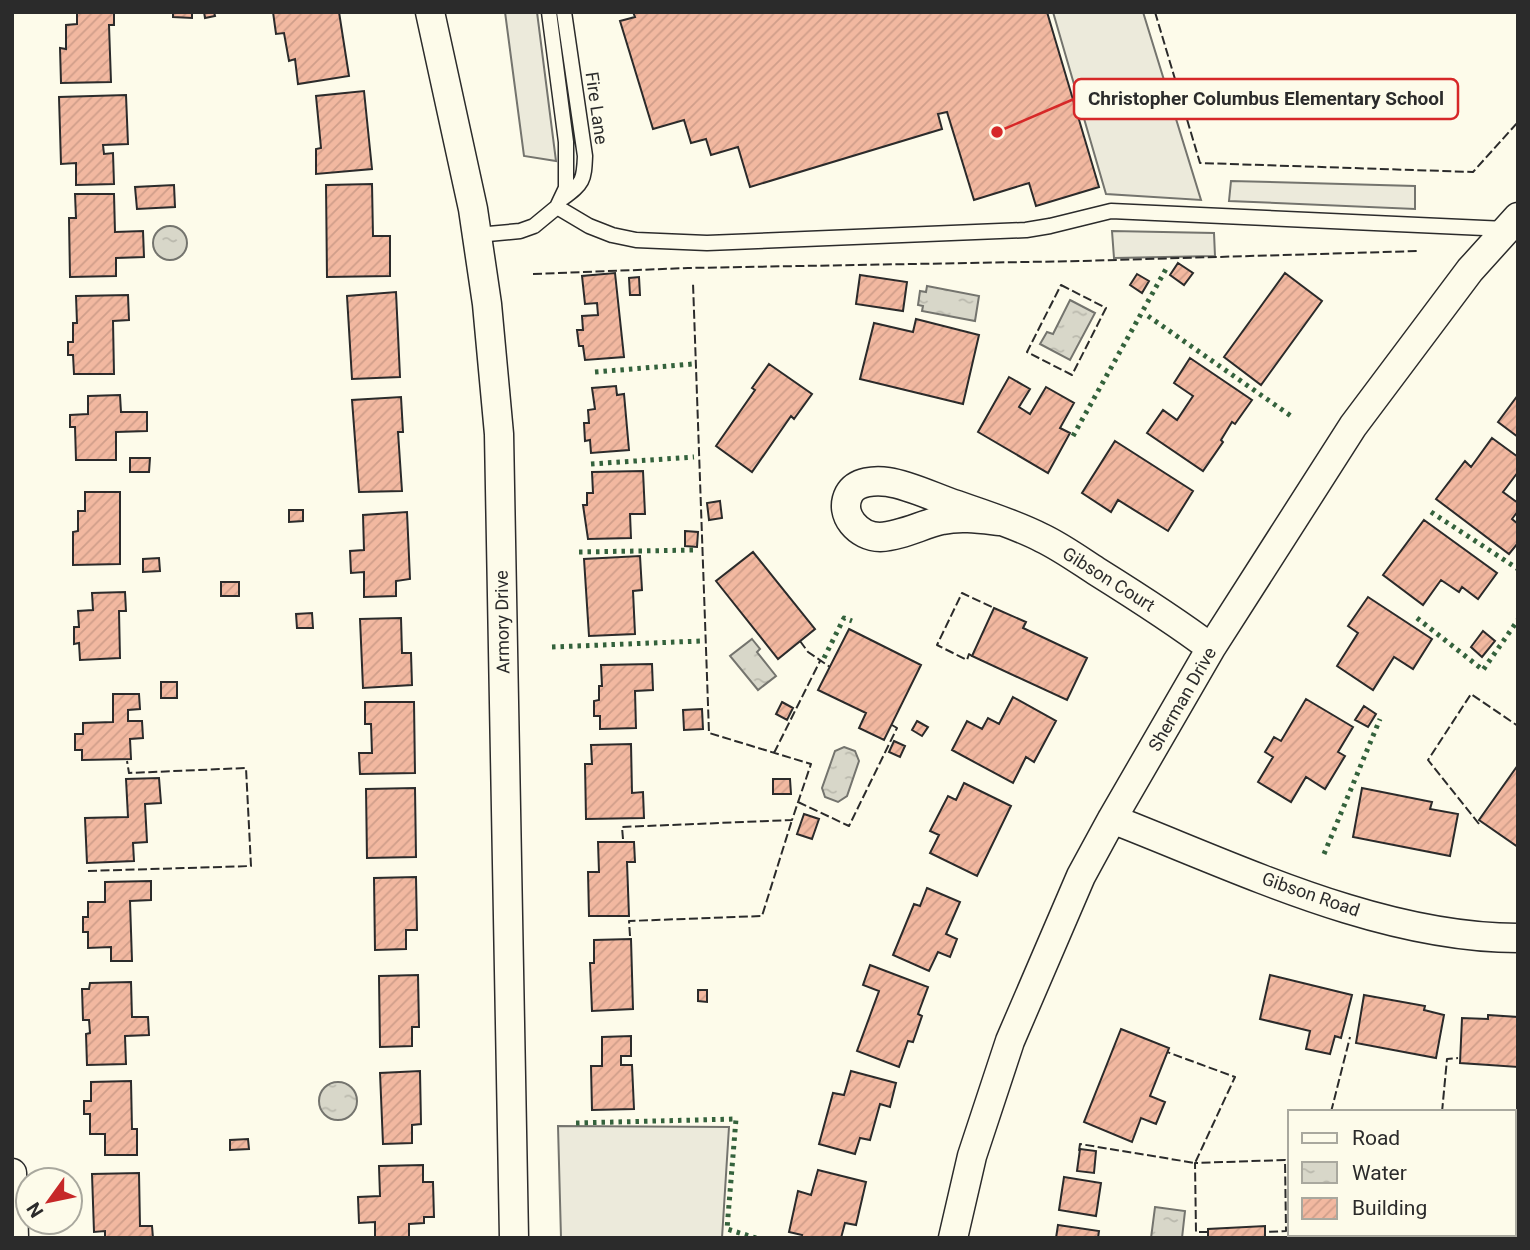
<svg xmlns="http://www.w3.org/2000/svg" width="1530" height="1250" font-family="Roboto,sans-serif">
	<defs>
		<pattern id="water-ripples" width="26" height="14" patternUnits="userSpaceOnUse" patternTransform="scale(1.75)"><rect width="26" height="14" fill="#d8d7c9"/><path d="M2 4q2-2 4 0t4 0M15 11q2-2 4 0t4 0" fill="none" stroke="#bab9ad"/></pattern>
		<pattern id="building-hatch" width="6" height="6" patternUnits="userSpaceOnUse" patternTransform="scale(1.75)"><rect width="6" height="6" fill="#f2b8a0"/><path d="M-1 1l2-2M0 6l6-6M5 7l2-2" fill="none" stroke="#d09e8a"/></pattern>
	</defs>
	<rect width="100%" height="100%" fill="#fdfbea"/>
	<path fill="#eceadb" stroke="#74746e" stroke-width="2" d="M505,12H537L556,161L524,156Z
		M1053,12H1143L1201,200L1106,194Z
		M1231,181L1415,186V209L1229,201Z
		M1112,231L1214,233L1215,256L1114,258Z
		M558,1126L729,1127L722,1238H561Z"/>
	<path fill="url(#water-ripples)" stroke="#74746e" stroke-width="2" d="M153 243a17 17 0 1 1 34 0a17 17 0 1 1-34 0Z
		M927,286L979,296L975,321L922,311L923,306L918,305L920,291L926,292Z
		M1070,300L1095,313L1070,360L1040,344L1047,332L1053,334Z
		M752,639L760,649L757,652L776,676L758,690L730,656Z
		M844,747L855,751L859,761L847,796L838,802L825,797L822,788L835,751Z
		M319 1101a19 19 0 1 1 38 0a19 19 0 1 1-38 0Z
		M1155,1207L1185,1211L1182,1238H1151Z"/>
	<path fill="url(#building-hatch)" stroke="#2b2b2b" stroke-width="2" d="M77,12H114V25H109L111,82L61,83L60,48L66,49V25L77,24Z
		M173,12H192V18L173,17Z
		M204,12H214L215,16L205,18Z
		M273,12H339L349,76L298,84L295,59L289,61L284,33L276,34Z
		M633,12H1047L1099,187L1036,206L1029,183L974,200L947,112L938,114L942,129L750,187L738,147L711,155L706,139L691,143L684,120L653,129L620,21L635,17Z
		M364,91L372,169L316,174V149L321,148L316,96Z
		M126,95L128,144L103,145L104,154L113,153L114,184L76,185V163L61,164L59,97Z
		M372,184L373,236H390V276L327,277L326,185Z
		M174,185L175,207L137,209L135,187Z
		M75,194H114L115,232L143,231L144,257L116,258V276L70,277L69,218H76Z
		M1178,263L1193,273L1184,285L1170,275Z
		M615,273L624,357L585,360L583,346H579L577,330H583L582,316L598,315L597,303L585,304L582,276Z
		M1285,273L1322,301L1261,385L1224,357Z
		M1137,274L1149,281L1142,293L1130,285Z
		M860,275L907,282L903,311L856,304Z
		M639,277L640,295H630L629,278Z
		M396,292L400,377L352,379L347,296Z
		M128,295L129,320L113,321L114,374H74L73,355H68V342H73V323H77L76,296Z
		M916,319L979,335L963,404L860,379L874,323L913,332Z
		M1190,358L1252,400L1235,424L1232,422L1221,440L1223,442L1203,471L1147,433L1163,410L1177,420L1193,396L1174,383Z
		M769,364L812,394L794,419L791,416L752,472L716,446L755,390L752,388Z
		M1009,377L1030,389L1019,407L1030,414L1046,387L1074,403L1060,428L1070,433L1048,473L978,432Z
		M616,386L617,395L624,394L629,450L591,453L590,440L585,441L584,423H589L588,410L595,409L592,388Z
		M120,395L121,412H147V431L116,432V460H76L75,427H70V415L88,414V396Z
		M1518,395V437L1498,422Z
		M401,397L403,432H398L402,491L359,492L352,400Z
		M1492,438L1518,457V472L1503,492L1518,503V511L1512,519L1518,524V543L1509,554L1436,499L1465,461L1471,467Z
		M1115,441L1193,491L1168,531L1118,500L1111,512L1082,493Z
		M130,458H150L149,472H130Z
		M643,471L645,514H630L631,538L588,539L583,505H587V493H593L592,472Z
		M85,492H120V564L73,565V532L78,531V511H85Z
		M720,501L722,518L709,520L707,503Z
		M289,510H303V521L289,522Z
		M407,512L410,579L396,581V596L364,597V572L351,573L350,551L364,550L363,515Z
		M1424,520L1497,573L1478,599L1462,587L1459,592L1441,580L1423,605L1383,575Z
		M685,531L698,532L697,547L685,546Z
		M753,552L815,629L778,659L716,581Z
		M640,556L642,590L633,591L635,634L589,636L584,559Z
		M159,558L160,571L143,572V559Z
		M221,582H239V596H221Z
		M125,592L126,611H119L120,658L80,660L79,643L74,644V627H79L78,611L93,610L92,593Z
		M1368,597L1432,639L1413,669L1394,657L1373,690L1337,666L1358,633L1348,626Z
		M994,608L1026,622L1023,628L1087,658L1067,700L972,656Z
		M312,613L313,628H297L296,614Z
		M401,618L402,653H411L412,685L363,688L360,619Z
		M849,629L921,665L884,740L859,728L866,713L818,690Z
		M1483,631L1495,641L1482,657L1471,647Z
		M652,664L653,690L635,691L636,728L600,729V716H594V701L599,700V686H602L601,665Z
		M161,682H177V698H161Z
		M113,694H139L140,709L128,710V721H142L143,738L130,739L131,759L82,760V750H75V734H83V723L113,722Z
		M1013,697L1056,721L1034,762L1026,757L1013,783L952,750L967,721L982,729L988,718L999,724Z
		M1306,699L1353,727L1338,752L1345,756L1325,789L1306,777L1291,802L1258,782L1273,757L1265,752L1274,737L1281,741Z
		M365,702H414L415,773L360,774L359,753H372L371,724H365Z
		M782,702L793,708L787,720L776,714Z
		M1364,706L1376,714L1368,727L1355,720Z
		M702,709L703,729L684,730L683,710Z
		M917,721L928,727L922,736L912,730Z
		M894,741L905,746L900,757L889,752Z
		M631,744L632,793L643,792L644,818L586,819L585,764H592L591,745Z
		M1518,765V847L1479,820Z
		M159,778L161,803L145,804L147,842L133,843L134,861L87,863L85,818L128,817L126,779Z
		M773,779H790L791,794H773Z
		M964,783L1011,806L977,876L930,853L939,835L930,831L948,796L956,800Z
		M415,788L416,857L367,858L366,789Z
		M1362,788L1432,802L1430,809L1458,814L1450,856L1353,837Z
		M804,814L819,819L812,839L797,834Z
		M598,842H634L635,862H627L629,916H589L588,872H599Z
		M416,877L417,930H406V949L375,950L374,878Z
		M151,881V900L130,901L132,961H111V947L88,948V932H83V917H88V902H105V882Z
		M927,888L960,902L946,934L957,939L950,957L938,952L929,971L893,955L914,904L920,906Z
		M631,939L633,1009L592,1011L590,963H594V940Z
		M870,965L928,987L918,1014L922,1016L913,1042L908,1041L899,1067L857,1051L879,991L863,985Z
		M418,975L419,1027H412V1046L380,1047L379,976Z
		M1270,975L1352,995L1341,1038L1335,1036L1330,1054L1306,1049L1310,1031L1260,1019Z
		M131,982L132,1017H148L149,1035L125,1036L126,1064L87,1065L86,1034L90,1033L89,1020H83L82,989H89L90,983Z
		M698,990H707V1002L698,1001Z
		M1364,995L1425,1006L1424,1010L1444,1015L1436,1058L1356,1043Z
		M1488,1015L1518,1017V1067L1460,1063L1462,1018L1488,1019Z
		M1121,1029L1169,1048L1150,1096L1165,1102L1156,1124L1141,1118L1132,1142L1084,1122Z
		M631,1036V1056H621V1065H632L634,1109L592,1110L591,1066H602V1037Z
		M420,1071L421,1124L412,1125V1143L383,1144L380,1073Z
		M851,1071L896,1083L890,1107L880,1104L870,1140L860,1138L855,1154L819,1144L833,1093L844,1095Z
		M131,1081L132,1129H137V1155H105V1134H90V1114H84V1101H91V1082Z
		M248,1139L249,1149L230,1150V1140Z
		M1514,1141L1518,1142V1155H1514Z
		M1080,1149L1096,1151L1094,1173L1077,1171Z
		M423,1165V1182H433L434,1217H424V1223L409,1224V1238H375V1222L359,1223L358,1197L380,1196L379,1166Z
		M818,1170L866,1182L856,1225L845,1223L841,1238H801L802,1235L789,1232L798,1191L811,1195Z
		M139,1173L140,1226H152L153,1238H105V1231L94,1232L92,1174Z
		M1064,1177L1101,1183L1096,1216L1059,1210Z
		M1058,1225L1099,1231L1098,1238H1056Z
		M1514,1225H1518V1238H1504V1234H1514Z
		M1265,1226V1238H1208V1229Z
		M1298,1234H1358V1238H1298Z
		M1407,1234H1431V1238H1407Z"/>
	<g fill="none" stroke-linecap="round" stroke-linejoin="round">
		<g stroke="#2b2b2b" stroke-width="17">
			<path id="service" d="M563,198C583,183 584,181 585,156L564,12
				M557,207L589,226L612,235L636,240L707,243L1026,230L1050,226L1111,211L1506,229
				M477,235L520,231L534,226L557,207L566,188V142L549,12"/>
		</g>
		<g stroke="#2b2b2b" stroke-width="31">
			<path id="minor" d="M430,12L473,209L487,304L499,434L514,1238
				M1000,521C981,519 961,516 942,520C921,525 901,536 880,537C859,537 838,515 849,494C856,481 876,480 888,482C908,485 929,495 948,502C979,513 1013,523 1042,538C1061,547 1079,560 1096,571C1136,596 1174,620 1211,648
				M1112,819C1238,868 1380,938 1518,938
				M12,1173L14,1238
				M953,1238L972,1156L1010,1041L1081,876L1112,819L1211,648L1353,426L1470,270L1518,217"/>
		</g>
		<use href="#service" stroke="#fdfbea" stroke-width="14"/>
		<use href="#minor" stroke="#fdfbea" stroke-width="28"/>
		<path stroke="#34623c" stroke-width="5" stroke-dasharray="3.5 5" stroke-linecap="butt" d="M1148,316L1291,416
			M595,372L693,364
			M1073,436L1166,269
			M591,464L694,457
			M1431,512L1518,569
			M579,552L696,550
			M1417,618L1483,670L1518,620
			M552,647L701,641
			M824,658L844,618L852,621
			M1324,854L1380,719
			M576,1123L736,1119L727,1229L756,1238"/>
		<path stroke="#2b2b2b" stroke-width="2" stroke-dasharray="9 3.5" stroke-linecap="butt" d="M1155,12L1200,163L1473,172L1518,122
			M533,274L688,268L1081,261L1419,251
			M1061,285L1106,308L1072,375L1027,352Z
			M800,641L808,652L830,667
			M972,656L969,654L967,660L937,645L962,593L994,608
			M774,753L820,661
			M798,802L849,826L897,728L892,725
			M1479,824L1428,760L1471,694L1518,726
			M623,839L622,827L792,820L811,764L709,733L693,283
			M88,871L251,866L246,768L129,773L127,761
			M630,936L629,921L762,916L792,820
			M1331,1112L1350,1037
			M1442,1112L1447,1059L1458,1058
			M1079,1151L1080,1144L1195,1163L1235,1077L1167,1052
			M1514,1160H1518
			M1208,1232H1196L1195,1163L1285,1160L1286,1231L1265,1232
			M1377,1234V1238"/>
	</g>
	<g text-anchor="middle" dominant-baseline="central" stroke-width="5" stroke-linejoin="round" paint-order="stroke">
		<g font-size="18" fill="#2b2b2b" stroke="#fdfbea">
			<text transform="translate(597 108) rotate(82)">Fire Lane</text>
			<text transform="translate(1109 579) rotate(32)">Gibson Court</text>
			<text transform="translate(502 622) rotate(-91)">Armory Drive</text>
			<text transform="translate(1182 699) rotate(-60)">Sherman Drive</text>
			<text transform="translate(1311 894) rotate(19)">Gibson Road</text>
		</g>
	</g>
	<path fill="none" stroke="#d62828" stroke-width="2.5" d="M997 132L1074 99"/>
	<circle fill="#d62828" stroke="#fdfbea" stroke-width="2.5" cx="997" cy="132" r="7"/>
	<rect fill="#fdfbea" stroke="#d62828" stroke-width="2.5" x="1074" y="79" width="384" height="40" rx="7"/>
	<g font-size="19" text-anchor="middle" font-weight="bold" fill="#2b2b2b">
		<text x="1266" y="105">Christopher Columbus Elementary School</text>
	</g>
	<rect width="1530" height="1250" fill="none" stroke="#2b2b2b" stroke-width="28"/>
	<rect x="1288" y="1110" width="228" height="126" fill="#fdfbea" stroke="#a9a89e" stroke-width="2"/>
	<rect x="1302" y="1133" width="35" height="10" fill="#fdfbea" stroke="#a9a89e" stroke-width="2"/>
	<text x="1352" y="1145" font-size="21" fill="#2b2b2b">Road</text>
	<rect x="1302" y="1162" width="35" height="21" fill="url(#water-ripples)" stroke="#a9a89e" stroke-width="2"/>
	<text x="1352" y="1180" font-size="21" fill="#2b2b2b">Water</text>
	<rect x="1302" y="1198" width="35" height="21" fill="url(#building-hatch)" stroke="#a9a89e" stroke-width="2"/>
	<text x="1352" y="1215" font-size="21" fill="#2b2b2b">Building</text>
	<g transform="translate(49 1201) rotate(237)"><circle r="33" fill="#fdfbea" stroke="#a9a89e" stroke-width="2"/>
	<path d="M0-5L12 26L0 18L-12 26Z" fill="#c62828"/>
	<text y="-10" font-size="19" font-weight="bold" text-anchor="middle" fill="#2b2b2b">N</text>
	</g>
</svg>
